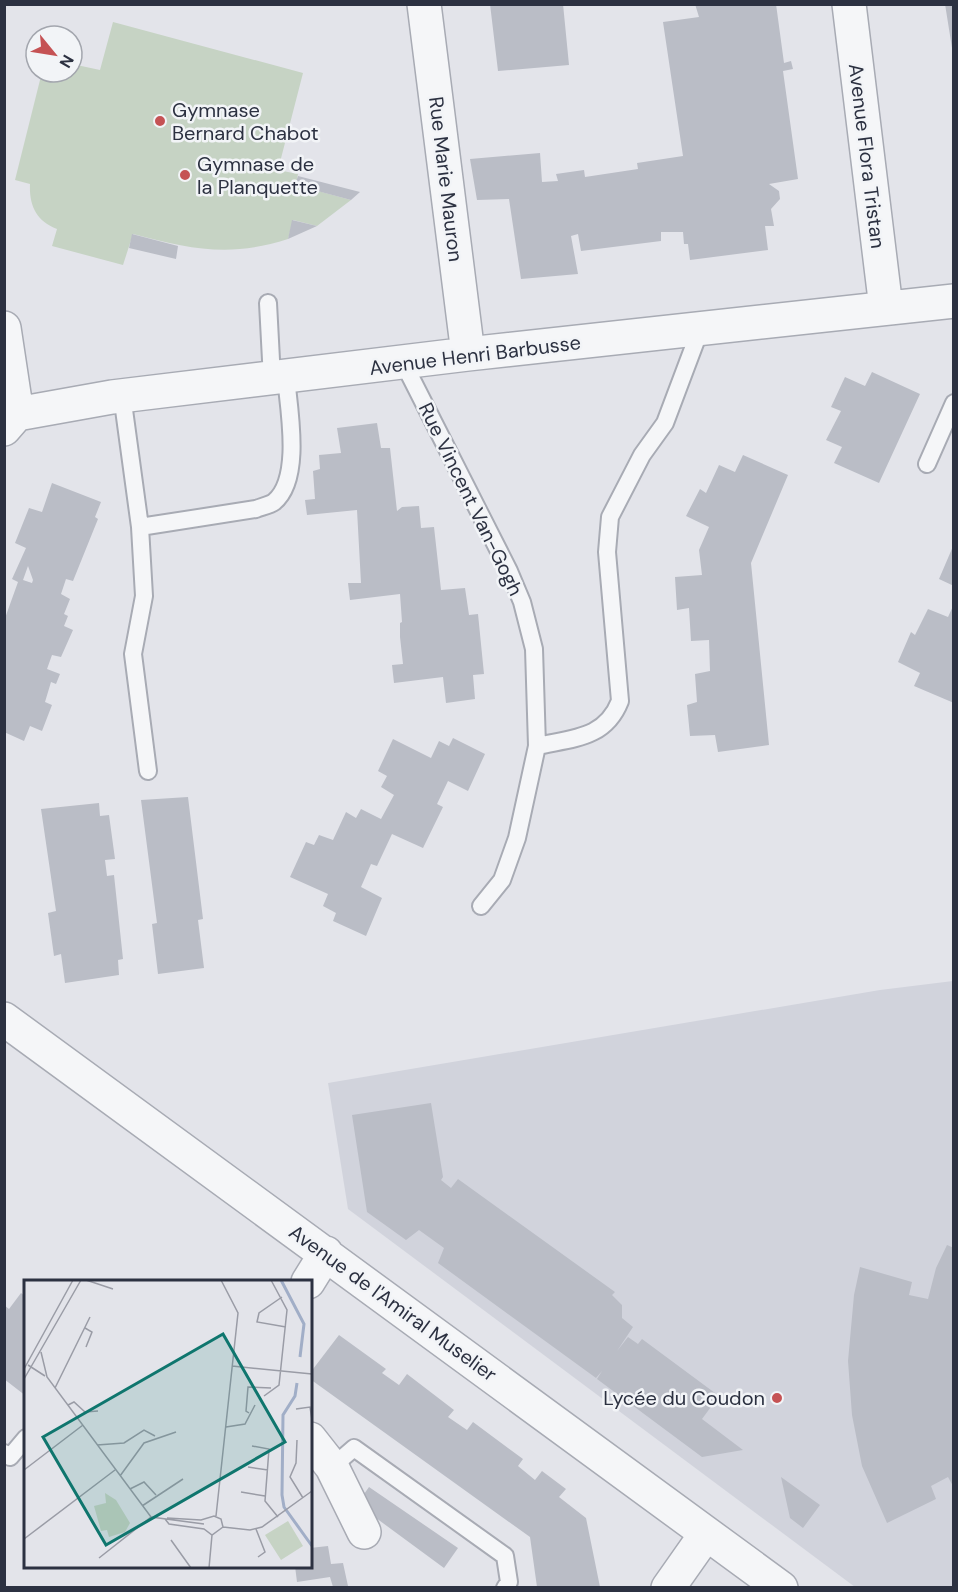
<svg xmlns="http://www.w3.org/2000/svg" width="958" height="1592" font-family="'DM Sans',sans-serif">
	<rect width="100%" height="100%" fill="#e3e4ea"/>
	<path fill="#d1d3dc" d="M953,981V1587H855L348,1209L328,1083L880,990Z"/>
	<path fill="#c6d3c4" d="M113,22L303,73L278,170L298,174L296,185L351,200L317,226L293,220L288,239C229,258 191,249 133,234L123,265L52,246L57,229C36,221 29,205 30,184L15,180L42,72H72V64L100,70Z"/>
	<path fill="#babdc6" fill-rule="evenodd" d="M490,4H563L569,65L498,71Z
		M695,4H776L784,63L791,61L793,69L783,71L798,179L769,184L779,191L780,199L771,209L774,226H765L768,250L690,260L688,244H684L683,232H661V241L581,251L578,234L571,236L578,274L521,279L509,199L477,200L470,159L540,153L542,182L558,181L556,174L584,170L585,177L638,169L637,163L683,156L663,22L699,17Z
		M945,4H954V48H952Z
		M298,176L360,192L351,200L295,185Z
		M292,220L317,226L288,239Z
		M132,234L178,246L176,259L129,248Z
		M872,372L920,394L879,483L834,463L842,447L826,440L841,411L831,407L845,377L865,386Z
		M377,423L381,448H390L397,511L402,507L419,506L421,528L434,527L441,590L465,588L469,615L478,614L484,674L473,675L475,699L446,703L443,677L394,683L392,665L403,664L400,637V623L402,622L400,594L350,600L348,583H361L357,510L307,515L305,500L315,499L313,471L320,469L319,455L341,453L337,428Z
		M743,455L788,475L751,563L769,745L718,752L715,735L690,736L687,705L697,702L695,674L710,671L709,640L691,641L689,608L677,610L675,577L702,575L699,550L709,527L686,516L700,489L706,493L719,465L735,472Z
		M52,483L101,502L95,517L98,519L73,581L66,579L61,594L70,599L64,614L68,616L64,626L73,630L61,657L52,655L47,669L60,674L56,684L51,682L45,702L52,705L42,731L30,726L24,741L4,732V621L18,582L12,579L26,548L15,543L29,508L42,512ZM28,566L33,580L32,583L23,580Z
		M954,544V586L939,579Z
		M954,604V703L914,686L920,673L898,662L911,632L915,635L928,609L948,617Z
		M453,738L485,754L468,791L448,781L437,804L443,807L423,848L392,834L377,866L371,864L361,887L382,898L366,936L333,921L336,913L323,906L328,894L290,877L306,842L314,845L319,835L333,840L346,812L356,818L361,809L381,819L394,795L381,787L387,776L378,771L393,739L431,758L439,741L449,746Z
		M188,797L203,919L198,920L204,968L158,974L152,924L157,923L141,800Z
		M99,803L100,816L109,815L115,859L105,860L107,876L114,875L123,959L118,960L119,975L65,983L61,954L54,956L48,913L56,911L41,809Z
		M431,1103L443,1177L441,1180L451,1188L458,1179L615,1292L612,1295L622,1305V1318L633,1327L617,1351L628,1337L638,1344L642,1339L719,1396L702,1419L743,1450L702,1457L597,1379L602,1371L596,1378L438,1263L444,1248L419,1230L406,1240L367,1212L352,1115Z
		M947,1245L954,1248V1488L948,1477L931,1486L936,1499L887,1523L862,1466L852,1415L848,1361L854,1295L860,1267L912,1282L909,1295L928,1299L936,1268Z
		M21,1293L26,1297V1396L4,1379V1305L9,1309Z
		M339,1335L386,1369L382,1373L399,1385L407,1374L454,1410L448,1417L467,1430L473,1422L523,1459L518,1466L535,1480L542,1471L566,1489L559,1497L586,1518L600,1587H537L530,1537L310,1379V1373Z
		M781,1477L820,1505L803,1528L790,1518Z
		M369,1487L458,1548L444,1568L357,1504Z
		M328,1546L331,1564L343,1563L348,1586L333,1587L330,1577L297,1582L295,1566H310V1548Z"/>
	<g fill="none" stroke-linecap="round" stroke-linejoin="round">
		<g stroke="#a8abb4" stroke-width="20">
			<path id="service" d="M268,303L272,379
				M404,364L509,571L522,602L534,649L537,746L517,838L502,880L481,906
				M122,395L140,527L144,596L133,654L148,771
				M927,464L954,403
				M140,527L256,509C261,507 270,505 274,502C302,479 289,410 286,378
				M537,746C573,738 605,739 620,701L607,552L610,517L642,455L665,423L700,330
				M4,1453L10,1457L26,1438
				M332,1467L354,1448L505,1556L509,1582L505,1588"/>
		</g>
		<g stroke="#a8abb4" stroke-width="36">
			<path id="minor" d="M424,4L468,354
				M849,4L886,308
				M4,328L17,414
				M4,429L17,414L112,397L468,354L954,301
				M4,1019L781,1588
				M308,1282L326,1253
				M310,1439L332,1467L364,1532
				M668,1588L706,1534"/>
		</g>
		<use href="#service" stroke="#f5f6f8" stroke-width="16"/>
		<use href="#minor" stroke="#f5f6f8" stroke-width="33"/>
	</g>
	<g fill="#c55254" stroke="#f2f4f7" stroke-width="2">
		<circle cx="160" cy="121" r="6"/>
		<circle cx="185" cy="175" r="6"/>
		<circle cx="777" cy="1398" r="6"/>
	</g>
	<g text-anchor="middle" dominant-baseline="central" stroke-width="5" stroke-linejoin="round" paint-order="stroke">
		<g font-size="20" fill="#2c3141" stroke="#f2f4f7" text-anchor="start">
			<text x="172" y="110">Gymnase<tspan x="172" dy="23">Bernard Chabot</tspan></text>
			<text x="197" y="164">Gymnase de<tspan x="197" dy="23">la Planquette</tspan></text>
			<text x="765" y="1398" text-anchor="end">Lycée du Coudon</text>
		</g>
		<g font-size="20" fill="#2c3141" stroke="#f2f4f7">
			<text transform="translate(867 156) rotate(83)">Avenue Flora Tristan</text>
			<text transform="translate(446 179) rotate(83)">Rue Marie Mauron</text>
			<text transform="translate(475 355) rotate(-7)">Avenue Henri Barbusse</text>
			<text transform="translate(471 499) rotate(64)">Rue Vincent Van-Gogh</text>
			<text transform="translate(393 1303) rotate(36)">Avenue de l'Amiral Muselier</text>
		</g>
	</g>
	<g transform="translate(24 1280)">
		<rect width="288" height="288" fill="#e3e4ea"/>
		<path d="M81,213L92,220L106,243L101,252L85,257L83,250L77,251L70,226L82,223ZM264,241L279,266L257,280L241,255Z" fill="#c6d3c4"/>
		<path fill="none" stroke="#a1aec7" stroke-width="3" d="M257,0L280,44L276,77M273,103L271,116L259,135L258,215L260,227L288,266"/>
		<path fill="none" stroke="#9a9ca6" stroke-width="1.5" d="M62,0L89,9M258,17L235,33L233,42L262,47M61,48L68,52L62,67M17,72L23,97L127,237L180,244M4,85L21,96M208,86L288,94M0,89L49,0M0,99L57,0M31,108L66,37M240,116L255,105L263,30L247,0M44,125L50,122L61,132L74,131M272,129L286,127L288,140M225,133L222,131L224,107L247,108M202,147L221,144L231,125M273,160L272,183L266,197L279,218M73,165L100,163L120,150L131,156M228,166L245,169L241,221L254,237M224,187L244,190M0,190L59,145M96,196L120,163L152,152M106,209L120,202L132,215M217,212L241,216M118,226L159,199M192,236L214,33L197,0M143,238L177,240L190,236L197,239L199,247M141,239L145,244L180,249L188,255L199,247M199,247L226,250L238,247L288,211M232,249L241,272L234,277M0,259L91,190M147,260L167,288M75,278L127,237M185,288L188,255"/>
		<path fill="#0f766e" fill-opacity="0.15" stroke="#0f766e" stroke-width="3" d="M199,54L261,162L82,265L19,157Z"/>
		<rect width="288" height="288" fill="none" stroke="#2c3141" stroke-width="3"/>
	</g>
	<rect width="958" height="1592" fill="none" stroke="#2c3141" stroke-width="12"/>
	<g transform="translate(54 54) rotate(120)"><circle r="28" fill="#f2f4f7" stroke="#a3a6ae" stroke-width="1.5"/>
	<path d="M0-4.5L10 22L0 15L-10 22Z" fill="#c55254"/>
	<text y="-9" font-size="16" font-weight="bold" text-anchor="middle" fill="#2c3141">N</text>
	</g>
</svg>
